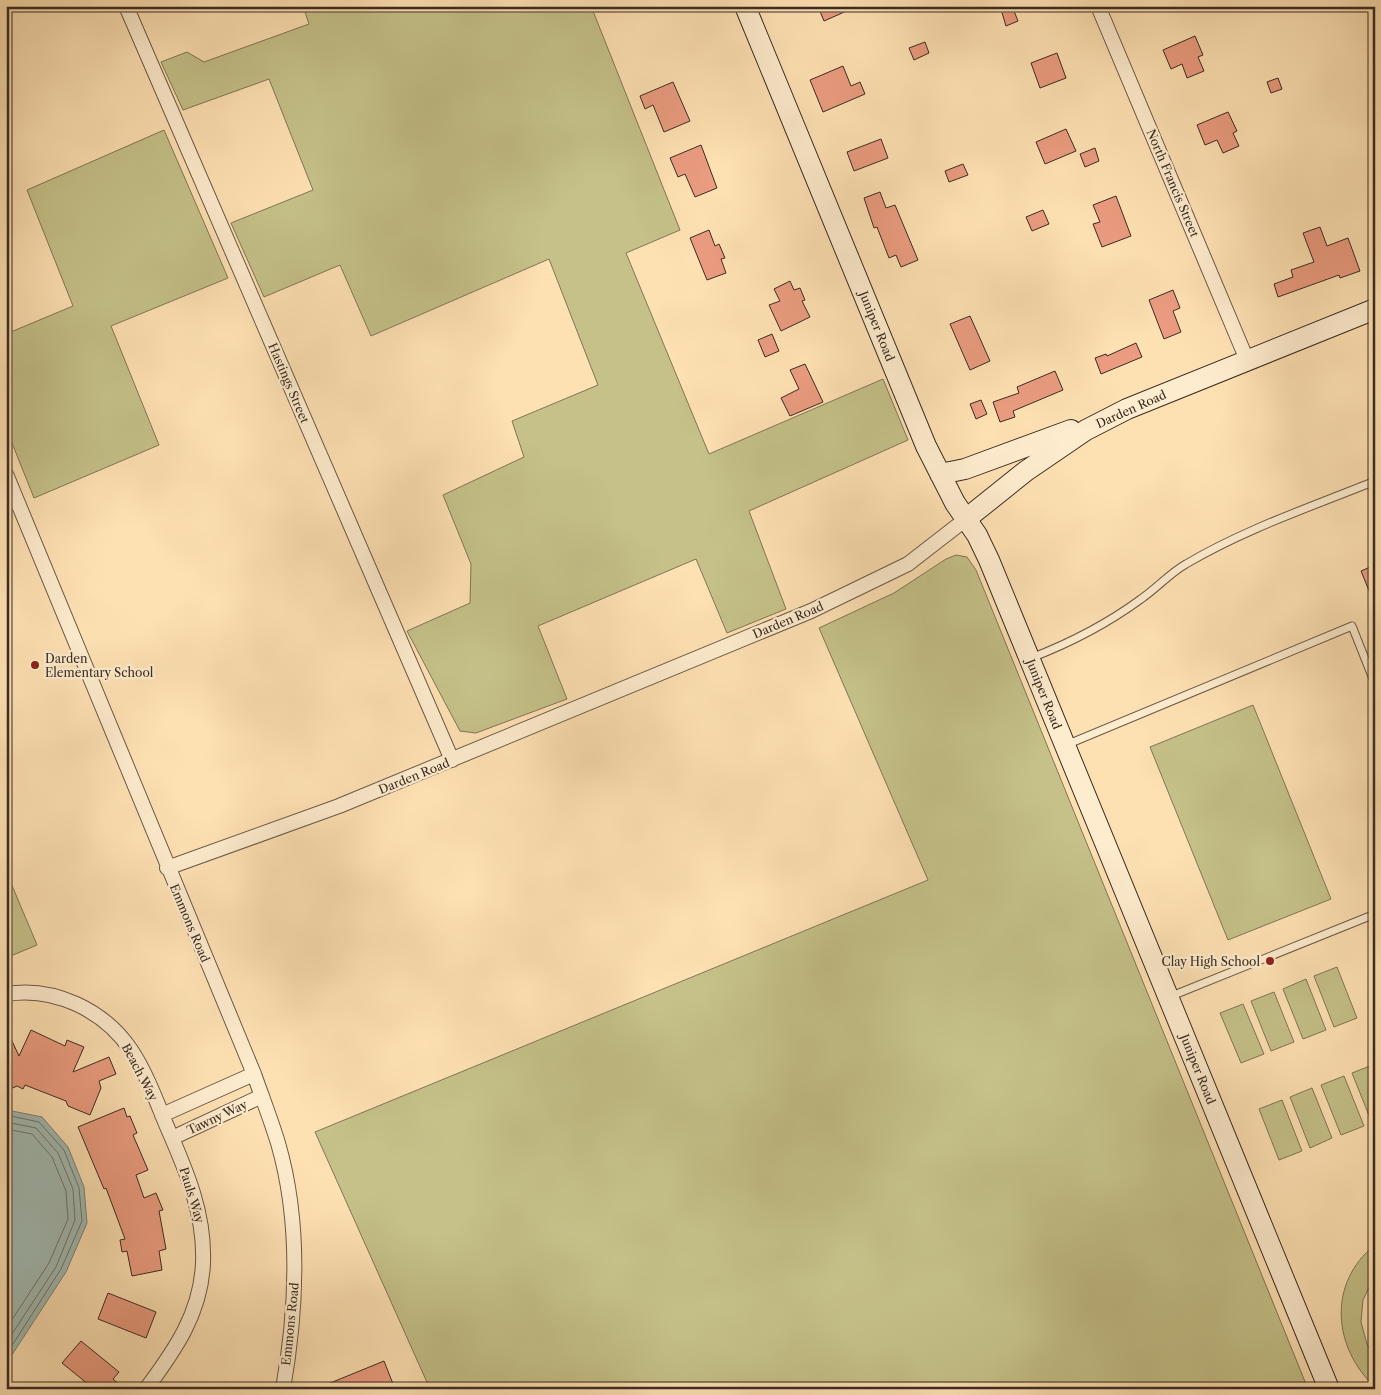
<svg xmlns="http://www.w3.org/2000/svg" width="1381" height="1395" font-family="'Libre Caslon Text',serif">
	<rect width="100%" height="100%" fill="#fee1b3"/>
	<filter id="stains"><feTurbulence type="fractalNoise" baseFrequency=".004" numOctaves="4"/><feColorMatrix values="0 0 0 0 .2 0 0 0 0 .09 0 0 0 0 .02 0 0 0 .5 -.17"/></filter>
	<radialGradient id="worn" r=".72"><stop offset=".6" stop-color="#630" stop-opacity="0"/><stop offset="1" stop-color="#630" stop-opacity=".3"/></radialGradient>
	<path fill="#c5c189" stroke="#807656" d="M303,6H591L680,230L626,253L709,454L883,379L908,440L749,511L786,609L727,633L696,559L538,626L567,699L476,733L460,731L407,631L470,603L471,564L443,495L524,457L512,421L598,385L549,259L371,336L340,265L264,297L231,223L313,190L269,79L183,110L161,62L187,52L204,62L309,24Z
		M164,130L228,278L111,326L159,445L34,498L6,428V334L73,306L27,190Z
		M956,555L967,557L976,570L1308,1389H430L315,1132L928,880L819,628L894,593L946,559Z
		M1253,705L1331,899L1228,940L1150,747Z
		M6,871L37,945L6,958Z
		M1337,967L1357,1018L1334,1027L1314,976Z
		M1306,979L1326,1030L1303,1039L1283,989Z
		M1274,992L1294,1042L1271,1051L1251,1001Z
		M1243,1004L1264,1054L1241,1063L1220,1013Z
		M1375,1064V1122L1372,1123L1352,1073Z
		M1344,1076L1364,1126L1341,1135L1321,1085Z
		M1312,1088L1332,1138L1310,1148L1290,1097Z
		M1282,1100L1302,1151L1279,1160L1259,1109Z
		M1375,1245V1275L1363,1300L1361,1322L1367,1344L1375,1358V1387C1333,1348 1327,1283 1375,1245Z"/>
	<path fill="#a2bcb5" stroke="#78827b" d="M7,1110L42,1117L68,1147L84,1187L87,1223L66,1272L6,1364Z"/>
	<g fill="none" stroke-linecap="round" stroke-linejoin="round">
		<path stroke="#6e746c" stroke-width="1" d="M6,1115L39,1122L64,1150L79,1188L82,1221L61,1269L6,1355
			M6,1122L36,1128L58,1153L73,1189L75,1220L56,1267L6,1343
			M6,1129L32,1134L52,1157L66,1191L68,1219L49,1263L6,1329"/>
	</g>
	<path fill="#eb9c80" stroke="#3a2c23" d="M826,6H858L824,21L819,9Z
		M1000,6H1012L1018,21L1006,26Z
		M1195,36L1203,55L1198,57L1204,71L1187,78L1182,64L1171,69L1163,50Z
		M925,42L929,53L914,60L909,48Z
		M1057,53L1066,78L1040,88L1031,63Z
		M843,66L851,86L860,82L865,94L823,112L810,80Z
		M1278,78L1282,89L1271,93L1267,82Z
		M673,82L690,121L664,132L653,105L645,109L640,96Z
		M1228,112L1237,131L1233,133L1239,146L1223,153L1217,140L1205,145L1197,125Z
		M1066,129L1076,151L1045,164L1036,142Z
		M881,139L888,158L854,171L847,152Z
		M701,145L717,188L695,197L685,174L678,177L670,158Z
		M1095,148L1099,161L1085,167L1080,154Z
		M963,164L968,175L949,182L945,171Z
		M880,192L886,208L895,205L918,260L901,267L896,255L889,258L877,227L874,228L864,198Z
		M1116,196L1131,236L1102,247L1093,224L1100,222L1093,205Z
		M1043,210L1049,224L1032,231L1026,217Z
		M1320,227L1327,246L1348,238L1360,271L1340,278L1339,275L1278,297L1274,284L1293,277L1291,270L1314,262L1303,233Z
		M709,230L715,246L719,244L725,258L721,259L726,273L707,280L690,238Z
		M790,281L794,290L800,288L805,300L802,301L810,317L781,331L769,305L780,301L774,289Z
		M1173,290L1180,308L1173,311L1181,332L1164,339L1149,300Z
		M970,316L990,361L970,370L950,324Z
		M772,334L779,351L765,357L758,340Z
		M1136,343L1142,357L1101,374L1095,358L1106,354L1107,356Z
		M805,364L823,402L790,416L781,398L799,389L790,370Z
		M1055,371L1063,390L1013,411L1015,417L1000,422L993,402L1019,393L1017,387Z
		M981,400L987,414L976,419L970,404Z
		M1375,565V603H1374L1361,571Z
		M6,1028L19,1056L31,1030L65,1046L67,1040L84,1047L73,1072L109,1057L116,1074L99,1081L101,1088L90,1115L68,1106L66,1101L25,1085L23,1089L17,1086L6,1091Z
		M124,1108L127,1117L130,1116L137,1133L133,1135L148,1170L136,1175L144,1198L156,1193L163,1210L159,1211L166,1249L159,1251L162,1270L132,1276L127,1251L122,1252L120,1240L125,1239L106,1188L104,1189L78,1127Z
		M108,1293L156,1312L146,1338L98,1319Z
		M81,1341L119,1372L113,1379L124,1389H94L62,1363Z
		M384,1361L395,1389H318V1388Z"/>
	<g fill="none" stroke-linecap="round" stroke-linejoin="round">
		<g stroke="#6b5947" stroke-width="9">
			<path id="lane" d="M1031,658C1070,643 1107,624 1141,599C1157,588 1170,573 1186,564C1245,529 1311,507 1375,481
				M1066,745L1352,626L1375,684
				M1169,997L1375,914"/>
		</g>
		<g stroke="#6b5947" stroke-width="16">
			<path id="street" d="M126,6L452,760
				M1098,6L1247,360
				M6,474L254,1074C262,1097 271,1120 278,1143C301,1222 297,1309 283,1389
				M167,868L339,806L811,611L908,564L966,519
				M6,994C54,986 104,1010 131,1050C147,1074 157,1103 168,1129C187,1172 205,1215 203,1263C201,1313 175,1350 146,1389
				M162,1115L254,1074
				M172,1138L262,1096"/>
		</g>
		<g stroke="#3a2c23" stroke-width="22">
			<path id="secondary" d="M745,6L926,446L955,503L977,535L989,560L1329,1389
				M940,474L965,469L1071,430
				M966,519L1026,471L1086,430L1127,409L1375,309"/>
		</g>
		<use href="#lane" stroke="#feecce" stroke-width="7"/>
		<use href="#street" stroke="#feecce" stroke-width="14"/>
		<use href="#secondary" stroke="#feecce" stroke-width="20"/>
	</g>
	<g fill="#8f2418" stroke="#feecce" stroke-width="2">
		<circle cx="35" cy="665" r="5"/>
		<circle cx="1270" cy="961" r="5"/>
	</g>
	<g text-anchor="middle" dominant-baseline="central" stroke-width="4.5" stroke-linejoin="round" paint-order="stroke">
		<g font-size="12" fill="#3a2c23" stroke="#feecce">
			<text transform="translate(1173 183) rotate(67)">North Francis Street</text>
			<text transform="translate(877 326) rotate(68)">Juniper Road</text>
			<text transform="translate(289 383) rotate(67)">Hastings Street</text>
			<text transform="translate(1131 409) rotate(-24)">Darden Road</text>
			<text transform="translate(788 620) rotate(-23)">Darden Road</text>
			<text transform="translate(1044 694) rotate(68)">Juniper Road</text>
			<text transform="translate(414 776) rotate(-22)">Darden Road</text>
			<text transform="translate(190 923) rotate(67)">Emmons Road</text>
			<text transform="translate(1198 1069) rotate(68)">Juniper Road</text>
			<text transform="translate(140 1072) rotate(62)">Beach Way</text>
			<text transform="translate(217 1117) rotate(-25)">Tawny Way</text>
			<text transform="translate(192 1195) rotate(73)">Pauls Way</text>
			<text transform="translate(290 1324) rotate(-84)">Emmons Road</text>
		</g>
		<g font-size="12" fill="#3a2c23" stroke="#feecce" text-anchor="start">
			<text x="45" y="658">Darden<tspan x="45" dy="14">Elementary School</tspan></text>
			<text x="1260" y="961" text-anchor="end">Clay High School</text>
		</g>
	</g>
	<rect width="1381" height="1395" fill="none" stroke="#fee1b3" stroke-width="25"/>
	<rect x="8" y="8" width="1366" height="1380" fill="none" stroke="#3a2c23" stroke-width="2.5"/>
	<rect x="12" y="12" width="1356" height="1370" fill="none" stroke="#3a2c23"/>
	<rect width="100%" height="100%" filter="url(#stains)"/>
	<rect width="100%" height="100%" fill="url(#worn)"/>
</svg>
